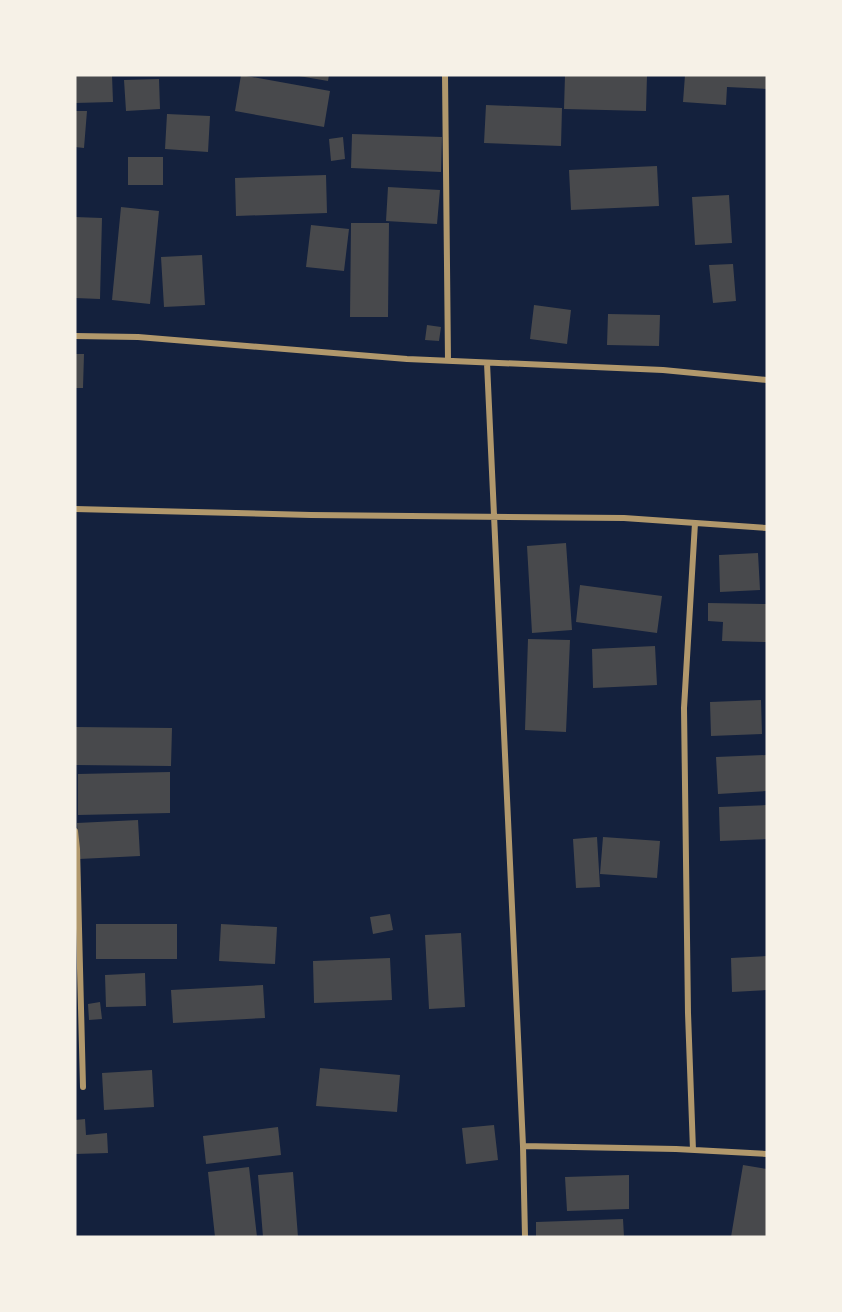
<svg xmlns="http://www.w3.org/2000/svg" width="842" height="1312" font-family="'Fira Sans',sans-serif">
	<rect width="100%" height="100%" fill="#14213d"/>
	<path fill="#48494c" d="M75,75H112L113,102L75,103Z
		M241,75L330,91L324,127L235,111Z
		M299,75H329L328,81L299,76Z
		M565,75H647L646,111L564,109Z
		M685,75H767V89L727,87L726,105L683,102Z
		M159,79L160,109L126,111L124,80Z
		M486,105L562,108L561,146L484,143Z
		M75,111H87L84,148L75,147Z
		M167,114L210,116L208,152L165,149Z
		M352,134L442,137L441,172L351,168Z
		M343,137L345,159L331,161L329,139Z
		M128,157H163V185H128Z
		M657,166L659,206L571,210L569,170Z
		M326,175L327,213L236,216L235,178Z
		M388,187L440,190L437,224L386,221Z
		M729,195L732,243L695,245L692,197Z
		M121,207L159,211L150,304L112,300Z
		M75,217L102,218L100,299L75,298Z
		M351,223H389L388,317H350Z
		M311,225L349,229L344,271L306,267Z
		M202,255L205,305L164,307L161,257Z
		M733,264L736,301L713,303L709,265Z
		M534,305L571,310L567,344L530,339Z
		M608,314L660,315L659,346L607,345Z
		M427,325L441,327L439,341L425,340Z
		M75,354H84L83,388H75Z
		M566,543L572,630L532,633L527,546Z
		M758,553L760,590L720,592L719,555Z
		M580,585L662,596L657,633L576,622Z
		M708,603L767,604V642L722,641L723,622L708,621Z
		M528,639L570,640L566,732L525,730Z
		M655,646L657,685L593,688L592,649Z
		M761,700L762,734L711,736L710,702Z
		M76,727L172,728L171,766L75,765Z
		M767,755V791L718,794L716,757Z
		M170,772V813L78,815V774Z
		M767,805V839L720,841L719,807Z
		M138,820L140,856L79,859L77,823Z
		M597,837L600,887L576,888L573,839Z
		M603,837L660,841L657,878L600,874Z
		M390,914L393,930L373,934L370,917Z
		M96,924H177V959H96Z
		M221,924L277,927L275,964L219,961Z
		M461,933L465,1007L429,1009L425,935Z
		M767,956V990L732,992L731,958Z
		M390,958L392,1000L314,1003L313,961Z
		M145,973L146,1006L106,1007L105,975Z
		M263,985L265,1018L173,1023L171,990Z
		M100,1002L102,1019L89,1020L88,1004Z
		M320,1068L400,1075L397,1112L316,1106Z
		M152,1070L154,1107L104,1110L102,1073Z
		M85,1119L86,1135L107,1133L108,1153L75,1154V1120Z
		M494,1125L498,1160L466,1164L462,1128Z
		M278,1127L281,1155L206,1164L203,1136Z
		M743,1165L767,1169V1237H731Z
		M249,1167L257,1237H215L208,1172Z
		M293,1172L298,1237H263L258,1175Z
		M629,1175V1209L567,1211L565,1177Z
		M623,1219L624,1237H536V1222Z"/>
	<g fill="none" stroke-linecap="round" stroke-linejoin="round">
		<path stroke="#b1986c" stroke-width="6" d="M445,75L448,360
			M75,336L138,337L407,359L663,370L767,380
			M487,363L523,1146L676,1149L767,1154
			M75,509L311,515L624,518L767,528
			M75,831L77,849L83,1087
			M523,1146L525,1237
			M693,1150L688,1013L684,708L695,523"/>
	</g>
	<rect width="842" height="1312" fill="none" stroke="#f6f1e7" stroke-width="153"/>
</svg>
